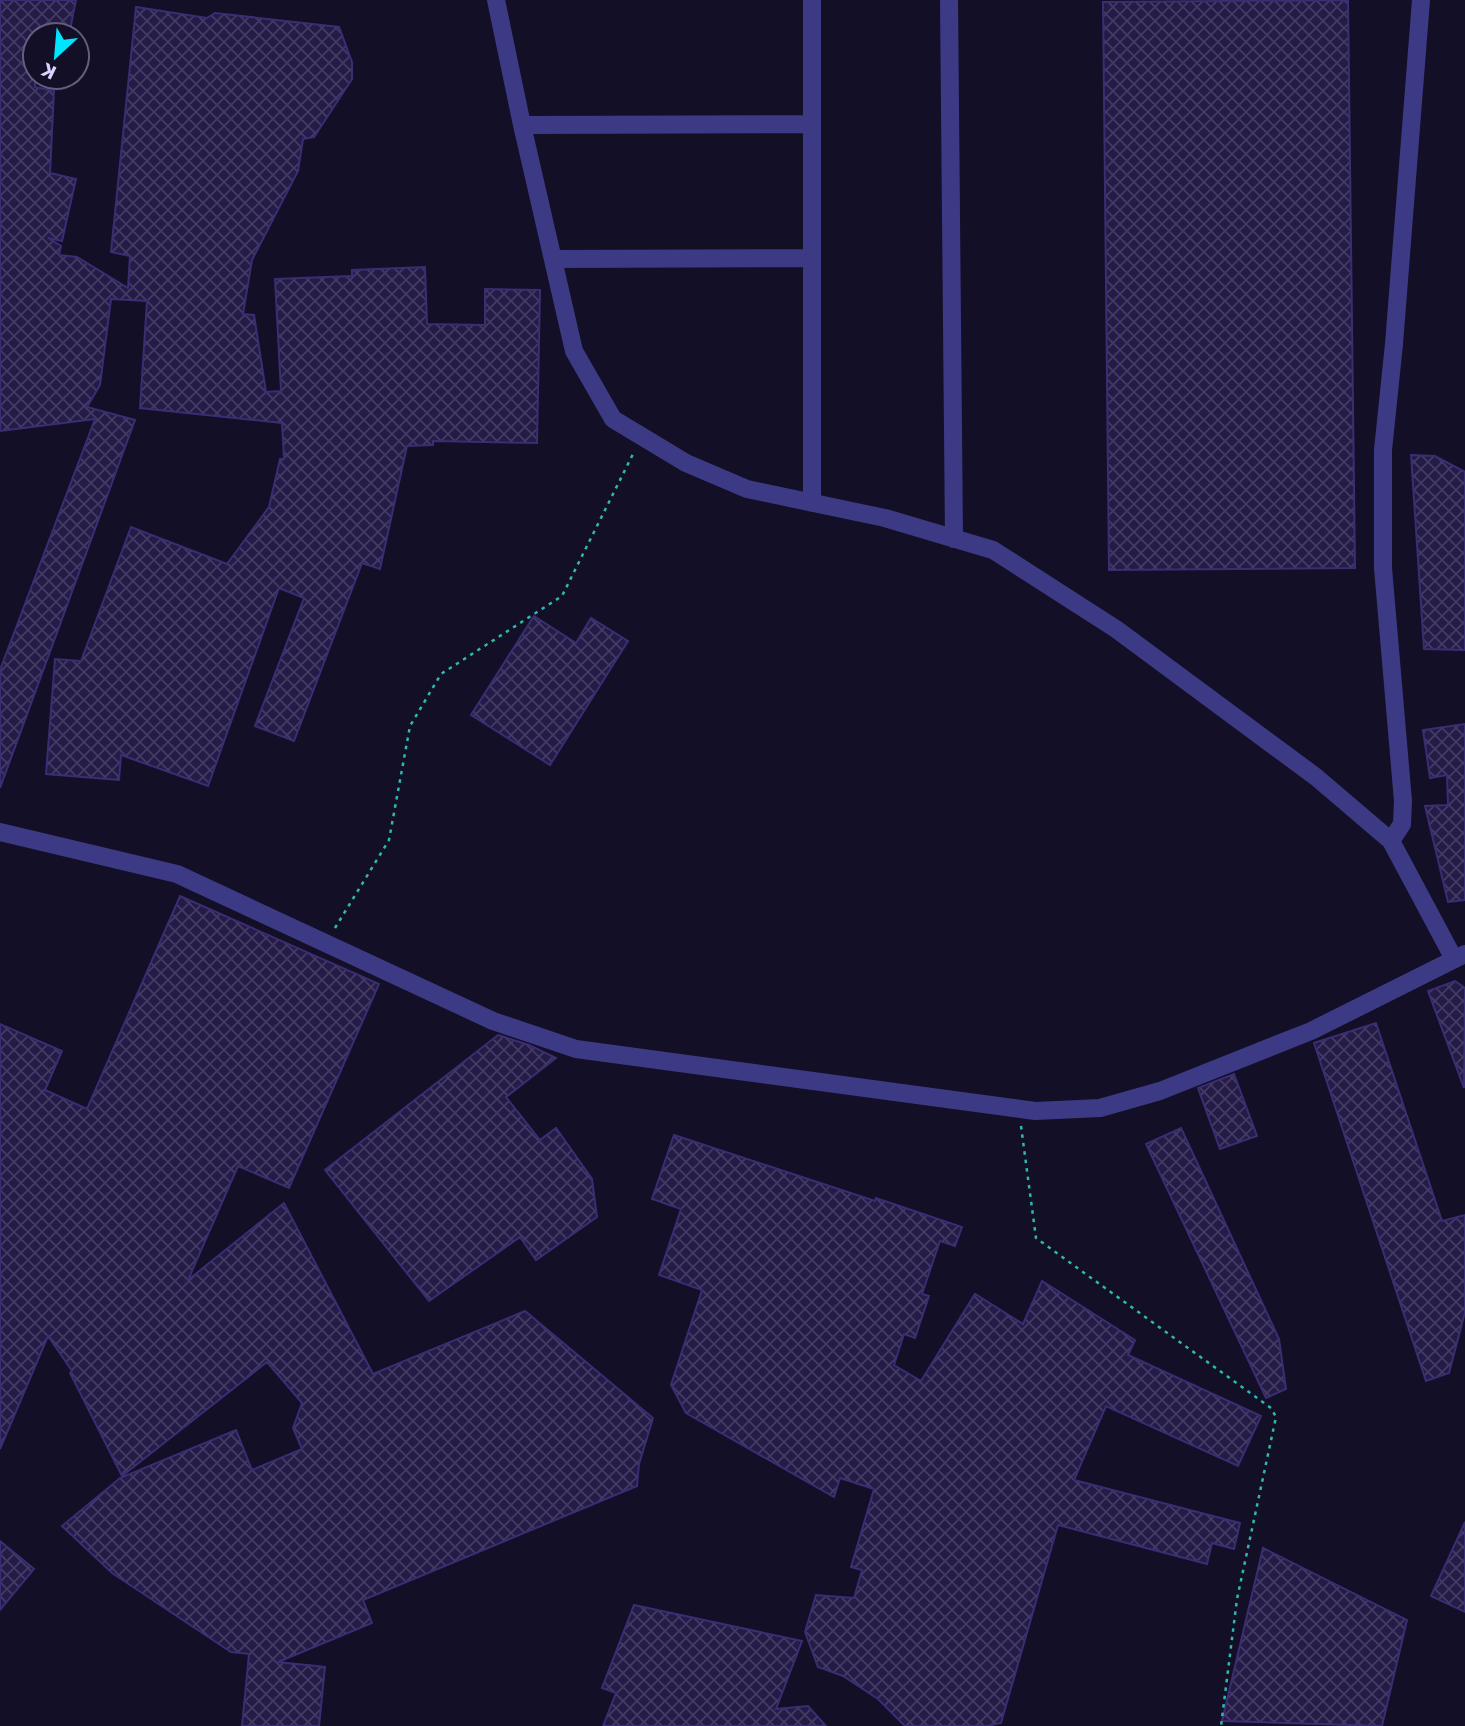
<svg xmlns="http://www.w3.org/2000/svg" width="1465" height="1726" font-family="Poppins,sans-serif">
	<defs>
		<pattern id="building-cross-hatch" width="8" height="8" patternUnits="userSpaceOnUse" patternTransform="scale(1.75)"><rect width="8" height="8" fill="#241b47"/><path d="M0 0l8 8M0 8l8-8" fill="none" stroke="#433b63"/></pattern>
	</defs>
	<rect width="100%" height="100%" fill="#130f26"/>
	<path fill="url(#building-cross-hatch)" stroke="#3b2d73" stroke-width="2" d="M0,0H76L69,35H35V87L54,91L50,173L76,179L62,241L48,238L61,246L59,255L77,257L128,288L130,256L111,252L136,7L207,18L215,13L339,27L352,62V79L314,137L303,139L298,171L252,260L243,314L254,315L266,392L281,391L275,279L352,276V270L425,267L427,324L485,325V289L540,290L537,443L433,441V445L407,446L380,569L362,563L294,741L255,726L304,598L279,588L208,786L121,755L119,780L46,774L55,659L81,661L131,527L227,564L269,507L280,459H284L282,423L140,408L147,301L111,299L100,385L87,407L135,420L0,788V670L95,419L0,431Z
		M1348,0L1355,568L1109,570L1103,2Z
		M1411,455L1435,456L1465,472V650L1424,649Z
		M534,616L576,643L591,618L628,641L550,765L471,715Z
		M1465,724V900L1448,902L1425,806L1448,805L1447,775L1430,778L1423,730Z
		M180,896L379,984L289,1188L238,1166L188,1280L284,1203L373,1374L525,1311L653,1418L639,1464L637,1486L363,1600L372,1623L278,1662L325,1667L319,1726H242L249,1654L231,1652L112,1573L62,1526L120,1478L236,1430L252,1470L302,1449L293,1428L302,1403L267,1362L122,1476L70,1373L72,1371L48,1336L0,1449V1024L62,1051L45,1090L87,1109Z
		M1455,981L1465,988L1464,1088L1428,991Z
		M1376,1023L1442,1221L1465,1215V1312L1449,1373L1426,1381L1314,1043Z
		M498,1035L529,1045L556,1058L506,1097L540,1140L556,1128L592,1179L597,1217L536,1260L520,1237L429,1301L325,1170Z
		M1234,1074L1257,1136L1220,1149L1198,1088Z
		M1181,1128L1279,1339L1286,1389L1266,1398L1146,1144Z
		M674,1135L875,1201L876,1198L962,1227L955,1246L940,1241L922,1294L929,1296L915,1338L904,1334L894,1365L921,1381L975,1294L1023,1324L1042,1281L1135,1340L1128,1355L1261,1416L1238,1466L1106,1406L1074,1480L1240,1523L1234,1549L1212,1543L1207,1564L1058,1525L1001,1723L987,1726H905L878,1699L843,1676L818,1667L805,1632L816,1595L854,1598L862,1570L851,1567L874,1489L840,1478L834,1497L686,1413L671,1385L702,1290L659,1275L681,1209L652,1199Z
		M1465,1522V1612L1431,1596Z
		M0,1541L34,1569L0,1610Z
		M1263,1548L1407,1620L1382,1726L1222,1721Z
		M634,1605L802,1641L776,1709L808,1706L826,1726H603L616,1693L602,1688Z"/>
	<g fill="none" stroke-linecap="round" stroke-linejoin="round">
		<path stroke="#2fb8b0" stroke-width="2.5" stroke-dasharray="3.5 5" stroke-linecap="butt" d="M335,928L389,840L410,726L441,674L562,596L634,452
			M1021,1126L1036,1238L1271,1408L1276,1417L1237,1599L1221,1726"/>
		<path stroke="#3d3a85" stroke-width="18" d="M496,0L522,125L574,351L613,419L686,463L747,489L885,518L993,550L1116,629L1316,777L1391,841L1454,959
			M812,0V503
			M949,0L954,539
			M522,125L812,124
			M553,259L812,258
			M0,832L177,874L493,1021L576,1049L1035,1111L1100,1108L1160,1091L1311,1031L1465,954
			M1391,841L1402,824L1403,801L1383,568V450L1394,344L1421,0"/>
	</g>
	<g transform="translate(56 56) rotate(206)"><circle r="33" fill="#130f26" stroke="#625e7d" stroke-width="2"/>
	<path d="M0-5L12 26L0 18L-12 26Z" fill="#00e5ff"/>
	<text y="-10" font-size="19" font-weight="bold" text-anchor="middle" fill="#d9d4ff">K</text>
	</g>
</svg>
